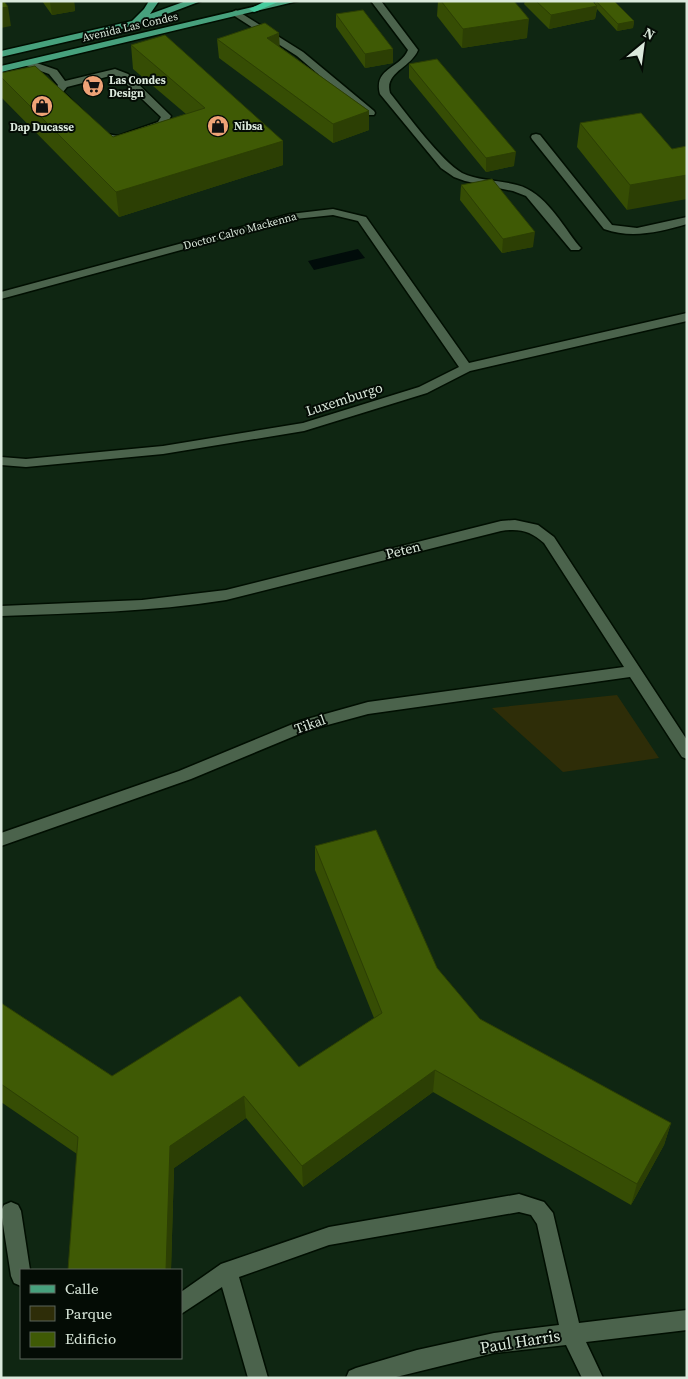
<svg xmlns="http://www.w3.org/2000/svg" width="688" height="1379" font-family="'Source Serif 4',serif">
	<rect width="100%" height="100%" fill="#0f2612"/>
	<path fill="#2e2d08" d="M617,695L659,758L563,772L492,708Z"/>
	<path fill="#010c0a" d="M358,249L365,258L314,270L308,261Z"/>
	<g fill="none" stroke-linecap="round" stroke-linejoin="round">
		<g stroke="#000e01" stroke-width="3">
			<path id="minor" d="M371,1H381L418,50C411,68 384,72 390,93C407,114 441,161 462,173C478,181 500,180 517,185C545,192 562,225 579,246L581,248L579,250H571L526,196L513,191L465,181L454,177L441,168L380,94C373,68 400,69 408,50Z
				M236,10L303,52L374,111L375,113L374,115H366L297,56L233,15L231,13Z
				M28,60L57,70L65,81L115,69L128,74L171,116L166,126L119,142L100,138L54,94L53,92L58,85L49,74L24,65L23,63ZM114,75L120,78L161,117L158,122L118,136L107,134L63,92L67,87Z
				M536,134L540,135L612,225L637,228L687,217V224C659,232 632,239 604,229L532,139L531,137L532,135Z
				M333,209L366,217L469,363L687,313V321L470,371L427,393L304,431L163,454L26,467L1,465V457L26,459L163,446L303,423L419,387L459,367L358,221L333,215L295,219L1,299V292L290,214Z
				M515,520L538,525L554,537L687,740V759L682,757L630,677L368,714L309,730L191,779L1,846V833L179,771L300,721L368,702L624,667L544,543C531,531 519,528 501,531L226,600C151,612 77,613 1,616V606L142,600L226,590L501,521Z
				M519,1194L544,1202L553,1213L579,1323L687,1310V1330L586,1342L603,1378H582L566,1345L494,1353L392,1378H346L349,1371L356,1368L417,1350L494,1333L559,1325L537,1224L531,1215L519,1212L329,1245L239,1277L268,1378H248L222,1287L181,1314V1292L221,1264L329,1227Z
				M11,1202L18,1205L21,1211L30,1270H21V1286L14,1283L11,1276L1,1211L4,1205Z"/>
		</g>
		<g stroke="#000e01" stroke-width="3">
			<path id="major" d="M149,1H159L150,14L186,1H201L138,25L1,57V51L132,21L144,9Z
				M278,1H298L1,72V66Z"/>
		</g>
		<g stroke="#000e01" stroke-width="3">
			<path id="highway" d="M266,1H280L257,11L254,12L249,9Z"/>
		</g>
		<use href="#minor" fill="#4b634c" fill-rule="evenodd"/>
		<use href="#major" fill="#47a17d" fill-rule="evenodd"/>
		<use href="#highway" fill="#45cb9d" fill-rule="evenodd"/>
	</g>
	<path fill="#364d04" d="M42,1H74L75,11L52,15Z
		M438,1H514L527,38L462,48L437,16Z
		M525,1H592L595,4V1H614L634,21L633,28L617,31L597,9L595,19L549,29L524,4Z
		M336,14L393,49V63L365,68L336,27Z
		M217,39L280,47L369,111V130L333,143L219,58Z
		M131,45L283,141V165L119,217L1,97V73L113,137L186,114L133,69Z
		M409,64L514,166L486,172L409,78Z
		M580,123L672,149L627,210L577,147Z
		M461,185L533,247L502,253L460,200Z
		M315,846L437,968L480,1019L671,1123L664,1145L631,1205L433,1092L303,1187L246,1118L174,1168L171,1270H68L77,1154L1,1102V1003L112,1076L299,1067L374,1018L315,870Z"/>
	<path fill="#2c3f04" d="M54,1H74L75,11L52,15L50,2Z
		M597,6L595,19L549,29L551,15Z
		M8,7L11,26L1,28V8Z
		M529,19L527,38L462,48L463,29Z
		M634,21L633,28L617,31L618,24Z
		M279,33L280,52L267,38Z
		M393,49V63L365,68V54Z
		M369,111V130L333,143V124Z
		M283,141V165L119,217L116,192Z
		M516,152L514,166L486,172V158Z
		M687,175V199L627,210L630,185Z
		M535,232L533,247L502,253L503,239Z
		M435,1070L433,1092L303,1187L302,1166Z
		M244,1096L246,1118L174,1168L171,1270H166L170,1146Z
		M671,1123L664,1145L631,1205L637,1184Z"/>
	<path fill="#3f5a05" stroke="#2c3f04" d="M1,1H4L8,7L1,8Z
		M441,1H514L529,19L463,29Z
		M536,1H592L597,6L551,15Z
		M596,1H614L634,21L618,24Z
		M363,10L393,49L365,54L336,14Z
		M265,23L279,33L267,38L369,111L333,124L217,39Z
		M165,35L283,141L116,192L1,77V73L35,66L113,137L205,108L131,45Z
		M437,59L516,152L486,158L409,64Z
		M641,113L672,149L687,146V175L630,185L580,123Z
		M492,179L535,232L503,239L461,185Z
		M376,830L437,968L480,1019L671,1123L637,1184L435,1070L302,1166L244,1096L170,1146L166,1270H68L78,1137L1,1084V1003L112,1076L240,996L299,1067L382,1013L315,846Z"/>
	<defs>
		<g id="supermarket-disc" transform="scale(1.125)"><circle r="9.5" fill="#efa377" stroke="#040c05"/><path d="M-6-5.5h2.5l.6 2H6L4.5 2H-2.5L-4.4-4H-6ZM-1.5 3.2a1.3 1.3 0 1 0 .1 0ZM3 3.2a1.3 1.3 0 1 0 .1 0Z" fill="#111"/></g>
		<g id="shop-disc" transform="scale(1.125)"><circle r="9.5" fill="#efa377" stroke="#040c05"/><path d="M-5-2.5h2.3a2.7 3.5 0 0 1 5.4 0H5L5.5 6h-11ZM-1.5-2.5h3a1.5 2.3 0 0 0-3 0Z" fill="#111"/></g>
	</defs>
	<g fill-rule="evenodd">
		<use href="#supermarket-disc" x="93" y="86"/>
		<use href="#shop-disc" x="42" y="106"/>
		<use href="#shop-disc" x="218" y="126"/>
	</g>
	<g text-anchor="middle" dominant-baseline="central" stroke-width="4" stroke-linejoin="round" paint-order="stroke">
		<g font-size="11" fill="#dbe9dc" stroke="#040c05">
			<text transform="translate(130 27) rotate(-13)">Avenida Las Condes</text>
			<text transform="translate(240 231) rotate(-15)">Doctor Calvo Mackenna</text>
		</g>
		<g font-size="11" font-weight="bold" fill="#dbe9dc" stroke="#040c05" text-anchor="start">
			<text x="109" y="80">Las Condes<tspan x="109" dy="13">Design</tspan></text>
			<text x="234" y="126">Nibsa</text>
			<text x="42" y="127" text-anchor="middle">Dap Ducasse</text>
		</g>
		<g font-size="14" fill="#dbe9dc" stroke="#040c05">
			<text transform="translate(344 399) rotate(-18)">Luxemburgo</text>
			<text transform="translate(403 550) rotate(-14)">Peten</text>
			<text transform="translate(310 724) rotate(-20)">Tikal</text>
		</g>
		<g font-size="16" fill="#dbe9dc" stroke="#040c05">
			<text transform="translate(520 1341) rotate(-9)">Paul Harris</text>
		</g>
	</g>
	<rect width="688" height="1379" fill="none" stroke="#dbe9dc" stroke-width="5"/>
	<rect x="20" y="1269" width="162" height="90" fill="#040c05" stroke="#5a645b"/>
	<rect x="30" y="1285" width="25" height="8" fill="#47a17d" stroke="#5a645b"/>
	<text x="65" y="1294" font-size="15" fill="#dbe9dc">Calle</text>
	<rect x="30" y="1306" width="25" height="15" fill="#2e2d08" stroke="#5a645b"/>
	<text x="65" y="1319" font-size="15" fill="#dbe9dc">Parque</text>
	<rect x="30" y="1332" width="25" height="15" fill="#3f5a05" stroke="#5a645b"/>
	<text x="65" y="1344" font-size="15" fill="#dbe9dc">Edificio</text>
	<g transform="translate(643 45) rotate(29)" stroke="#040c05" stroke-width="4" paint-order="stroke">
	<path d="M0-4L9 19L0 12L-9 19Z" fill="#dbe9dc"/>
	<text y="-8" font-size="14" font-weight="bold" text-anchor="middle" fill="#dbe9dc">N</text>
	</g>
</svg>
